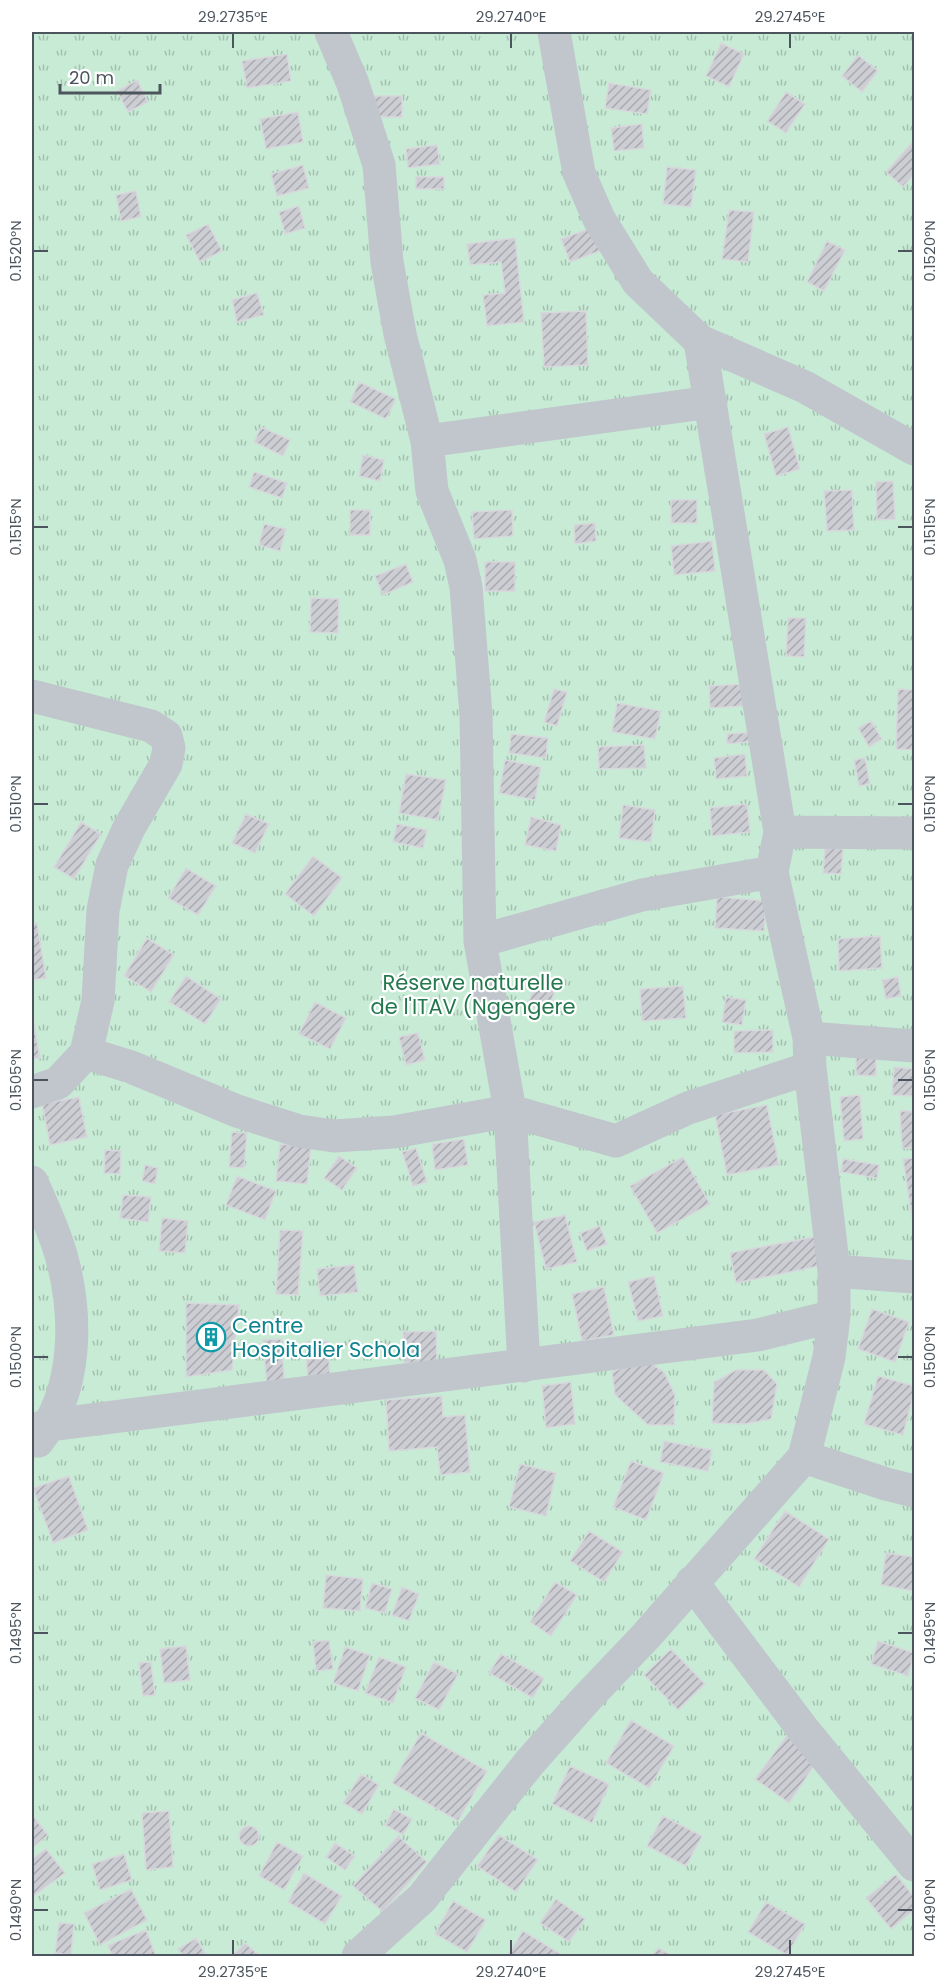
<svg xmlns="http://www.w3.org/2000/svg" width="946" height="1988" font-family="Poppins,sans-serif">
	<defs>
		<pattern id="grass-tufts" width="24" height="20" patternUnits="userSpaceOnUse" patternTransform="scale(1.5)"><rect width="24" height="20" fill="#c7ebd5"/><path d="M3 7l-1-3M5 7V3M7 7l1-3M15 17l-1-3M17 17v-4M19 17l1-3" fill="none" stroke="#a4c1b0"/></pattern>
		<pattern id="building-hatch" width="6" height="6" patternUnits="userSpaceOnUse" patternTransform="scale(1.5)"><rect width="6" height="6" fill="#cdced4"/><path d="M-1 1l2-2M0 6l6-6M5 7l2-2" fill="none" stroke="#a9aaaf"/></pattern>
	</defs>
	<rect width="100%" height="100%" fill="#f4f2f2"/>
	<path fill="url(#grass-tufts)" d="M32,32H914V1956H32Z"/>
	<path fill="url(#building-hatch)" stroke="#d7d8dc" stroke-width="1.5" d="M721,43L744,54L729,87L706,76Z
		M287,54L291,81L247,88L242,61Z
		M858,55L878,71L862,92L842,76Z
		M137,80L148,102L128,112L117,91Z
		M609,83L651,90L647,114L605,108Z
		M786,92L805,104L786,133L767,121Z
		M370,96H402V117H370Z
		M298,112L303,142L266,149L260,119Z
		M642,124L644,148L614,151L611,128Z
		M914,140V174L903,187L886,172Z
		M437,145L440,164L408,168L406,149Z
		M303,165L309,188L277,196L271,174Z
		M667,167L696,170L691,207L663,204Z
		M416,177H444V189H416Z
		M136,191L141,217L121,221L116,195Z
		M299,206L305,228L285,234L279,212Z
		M729,210L754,212L748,262L722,259Z
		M208,224L222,251L200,262L186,235Z
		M591,228L600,251L570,262L561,239Z
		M515,238L524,322L487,326L483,295L505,293L501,262L470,265L467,244Z
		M827,241L845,250L824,291L807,282Z
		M257,293L264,315L237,322L232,300Z
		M586,311L588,365L544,367L541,313Z
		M359,382L396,399L386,419L350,402Z
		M261,427L290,440L283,456L254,442Z
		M788,427L800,469L776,476L764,434Z
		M363,455L384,460L380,481L359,476Z
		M254,472L287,483L282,498L249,487Z
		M893,481L895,519L877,520L876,482Z
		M852,490L854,530L827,531L824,491Z
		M671,500H697V523H671Z
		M350,510H370V535H350Z
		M512,510L513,536L474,539L472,512Z
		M595,523L596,541L575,544L574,525Z
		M264,524L286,529L280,551L259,545Z
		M712,541L715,571L674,575L671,546Z
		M485,562H515V591H485Z
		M406,564L413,582L383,595L375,576Z
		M311,598L339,599L338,633L310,632Z
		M788,618H806L804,657L786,656Z
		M743,684L745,706L710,708L709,686Z
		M554,689L567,692L557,726L544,722Z
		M898,689L914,690V750L896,749Z
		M617,703L661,711L655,739L612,732Z
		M871,721L882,739L869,747L858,728Z
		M755,732L756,741L727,744V734Z
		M511,734L548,738L546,758L509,753Z
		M644,745L646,768L599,769L598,747Z
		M745,754L747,776L716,779L714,758Z
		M865,758L870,784L859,786L854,760Z
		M505,760L541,767L535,800L499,793Z
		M406,774L446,780L438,820L399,813Z
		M747,804L750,832L712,836L710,808Z
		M623,805L655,810L651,842L619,838Z
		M246,814L269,824L255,853L232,843Z
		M531,817L561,825L556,851L525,845Z
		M81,822L101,834L74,879L54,867Z
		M397,824L427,830L423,848L393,842Z
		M825,848L843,849L841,874L823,873Z
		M313,856L342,878L314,916L285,894Z
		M186,868L216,886L198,915L168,898Z
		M717,897L766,901L764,931L715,928Z
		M37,923L46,978L32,980V924Z
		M880,936L882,968L839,971L838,939Z
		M147,938L174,955L151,992L124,976Z
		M186,976L221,999L205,1024L169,1002Z
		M539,976L558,983L547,1012L528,1004Z
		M898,977L901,996L886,999L882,980Z
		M683,986L686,1018L642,1021L640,989Z
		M726,997L746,1000L742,1025L722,1022Z
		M315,1002L346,1018L330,1049L299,1034Z
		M33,1019L40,1058L32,1059V1020Z
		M773,1030V1052L734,1053V1031Z
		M418,1033L425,1060L406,1065L399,1037Z
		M856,1056L876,1058V1076L856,1075Z
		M894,1067L914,1069V1096L892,1095Z
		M860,1095L863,1139L844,1141L840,1097Z
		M79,1097L87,1137L50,1145L42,1104Z
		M767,1105L779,1165L727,1175L715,1115Z
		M900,1111H912L914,1148H902Z
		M232,1132L247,1133L244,1168L229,1167Z
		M464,1139L468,1165L435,1170L432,1144Z
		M280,1144L311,1147L307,1184L276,1181Z
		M416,1148L427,1182L413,1186L402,1152Z
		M105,1150L121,1151L120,1174L104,1173Z
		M339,1156L357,1168L342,1190L324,1178Z
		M683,1157L710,1204L657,1233L630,1186Z
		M914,1158V1218H912L903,1159Z
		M843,1159L879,1165L877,1178L841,1172Z
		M145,1165L158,1168L155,1184L142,1181Z
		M237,1176L276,1191L265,1220L226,1205Z
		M123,1195L151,1197L148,1222L120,1218Z
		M565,1215L577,1262L546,1269L534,1222Z
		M162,1218L188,1221L185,1253L159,1251Z
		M600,1226L607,1244L587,1251L580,1233Z
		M280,1230L303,1231L298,1295L276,1294Z
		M819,1236L824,1265L736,1283L730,1253Z
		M354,1265L358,1292L320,1296L317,1269Z
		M654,1276L663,1316L638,1321L628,1282Z
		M604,1287L614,1335L582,1341L572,1294Z
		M186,1303L239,1305L232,1370L186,1377Z
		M872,1309L909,1322L895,1362L858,1349Z
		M436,1331L437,1363H404L403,1332Z
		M281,1339L285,1386L267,1388L263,1340Z
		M328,1341L330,1379L308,1380L305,1343Z
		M644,1359L664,1372L675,1395L674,1425H648L615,1395L612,1372Z
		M736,1370H764L777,1384L771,1419L745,1424L712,1423L714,1382Z
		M878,1376L914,1386V1392L903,1435L864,1424Z
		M571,1382L575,1424L546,1428L542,1386Z
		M442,1396L443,1417L465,1415L470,1472L440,1475L437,1447L389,1451L386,1400Z
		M664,1441L712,1450L708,1471L660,1462Z
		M631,1461L664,1473L646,1520L613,1507Z
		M520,1464L556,1473L546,1516L509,1507Z
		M69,1476L88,1530L53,1543L33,1488Z
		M785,1511L829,1539L799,1587L754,1559Z
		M589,1531L623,1552L604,1582L570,1561Z
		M886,1553L914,1557V1591L881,1585Z
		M326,1575L363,1579L360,1611L323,1608Z
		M555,1582L577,1595L551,1636L530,1622Z
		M372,1583L392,1589L385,1613L365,1608Z
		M402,1587L419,1594L409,1621L392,1615Z
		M329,1640L333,1669L316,1671L313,1642Z
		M878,1641L914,1653L908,1676L871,1664Z
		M186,1646L190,1680L164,1683L160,1649Z
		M345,1647L370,1655L358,1691L333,1683Z
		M671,1649L705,1684L678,1710L644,1675Z
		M501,1654L544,1678L533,1698L489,1673Z
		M379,1657L406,1667L393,1703L365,1693Z
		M151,1662L155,1695L143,1696L139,1663Z
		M434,1662L458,1674L439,1710L415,1698Z
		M631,1720L674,1746L649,1788L606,1763Z
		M421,1733L487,1771L458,1821L392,1783Z
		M788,1734L820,1757L789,1803L755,1779Z
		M570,1766L609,1784L592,1823L552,1804Z
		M361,1774L379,1785L362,1814L343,1803Z
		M394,1809L412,1819L403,1835L385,1825Z
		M169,1811L173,1867L146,1870L142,1813Z
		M33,1816L48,1835L32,1848V1817Z
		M663,1816L702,1836L686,1866L647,1846Z
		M239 1836a10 10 0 1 1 20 0a10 10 0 1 1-20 0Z
		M499,1835L538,1860L516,1892L477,1866Z
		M398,1836L427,1862L383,1912L353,1886Z
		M277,1842L303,1856L284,1890L259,1876Z
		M335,1843L355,1856L345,1870L326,1857Z
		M46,1849L65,1873L32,1897V1859Z
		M124,1854L132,1880L100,1890L92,1864Z
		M304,1873L342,1896L325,1924L288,1902Z
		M896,1874L914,1897V1910L891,1929L866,1898Z
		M131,1889L147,1920L100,1945L84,1913Z
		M556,1899L585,1919L569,1942L540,1923Z
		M453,1901L486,1920L467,1952L435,1934Z
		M766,1902L805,1924L787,1955L748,1932Z
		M59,1923L74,1924L71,1955L55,1953Z
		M146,1930L156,1956H112L108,1945Z
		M523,1931L564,1956H507Z
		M196,1938L205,1953L199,1956H183L178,1949Z
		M245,1943L260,1956H232Z
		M658,1948L673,1956H652Z"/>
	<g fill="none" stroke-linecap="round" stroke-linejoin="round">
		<path stroke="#c0c6cc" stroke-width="33" d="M331,32L353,84L379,165L387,262L400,334L427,441L432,491L460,560L466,587L476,715L480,941L510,1111L524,1366
			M700,341L805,387L914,449
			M427,441L711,402
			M32,696L151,726L166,736L169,748L166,764L129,828L112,865L103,910L98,1001L86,1053
			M780,832L914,833
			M480,941L642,895L772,872
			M809,1038L914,1046
			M32,1092L58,1083L86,1053L131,1067L237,1111L299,1131L334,1136L394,1132L510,1111L616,1141L688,1108L810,1068
			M32,1182C42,1205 54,1230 61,1255C78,1315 78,1390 38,1441
			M834,1271L914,1277
			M32,1430L50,1425L758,1335L834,1316
			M804,1457L886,1484L914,1491
			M692,1582L802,1728L914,1865
			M358,1956L422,1898L530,1762L587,1698L646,1636L804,1457L829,1357L834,1316V1271L810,1068L809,1038L772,872L780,832L700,341L638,282L599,219L579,173L554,32"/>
	</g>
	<path fill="none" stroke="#4c555d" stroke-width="2" d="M233,33V48M511,33V48M790,33V48M33,251H48M898,251H913M33,527H48M898,527H913M33,804H48M898,804H913M33,1080H48M898,1080H913M33,1357H48M898,1357H913M33,1633H48M898,1633H913M33,1910H48M898,1910H913M233,1940V1955M511,1940V1955M790,1940V1955"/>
	<defs>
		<g id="building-ring" transform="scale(1.5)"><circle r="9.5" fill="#fff" stroke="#0f9aa8" stroke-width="1.5"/><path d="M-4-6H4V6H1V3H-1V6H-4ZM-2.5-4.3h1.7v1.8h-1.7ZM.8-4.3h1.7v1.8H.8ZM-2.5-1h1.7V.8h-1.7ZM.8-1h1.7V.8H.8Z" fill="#0f9aa8"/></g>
	</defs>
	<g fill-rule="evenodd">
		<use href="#building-ring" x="211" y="1337"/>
	</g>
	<g text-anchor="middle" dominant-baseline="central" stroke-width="4.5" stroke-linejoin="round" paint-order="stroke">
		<g font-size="21" fill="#24784d" stroke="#fff">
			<text x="473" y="982">Réserve naturelle<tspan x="473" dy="24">de l'ITAV (Ngengere</tspan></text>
		</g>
		<g font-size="21" fill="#0d838f" stroke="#fff" text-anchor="start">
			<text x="232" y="1325">Centre<tspan x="232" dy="24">Hospitalier Schola</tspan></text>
		</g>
	</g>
	<rect width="946" height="1988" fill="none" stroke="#ffffff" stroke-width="66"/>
	<path d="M60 84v9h100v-9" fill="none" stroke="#4c555d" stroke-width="3"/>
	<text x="69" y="84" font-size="18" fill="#4c555d" stroke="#ffffff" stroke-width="4.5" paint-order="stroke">20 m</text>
	<rect x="33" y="33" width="880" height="1922" fill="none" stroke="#4c555d" stroke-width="2"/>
	<g font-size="15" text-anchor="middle" fill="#4c555d">
		<text x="233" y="22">29.2735°E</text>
		<text x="511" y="22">29.2740°E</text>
		<text x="790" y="22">29.2745°E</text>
		<text transform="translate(16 251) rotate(-90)" y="5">0.1520°N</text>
		<text transform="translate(930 251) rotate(-90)" y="5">0.1520°N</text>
		<text transform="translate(16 527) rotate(-90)" y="5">0.1515°N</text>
		<text transform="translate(930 527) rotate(-90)" y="5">0.1515°N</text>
		<text transform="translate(16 804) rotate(-90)" y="5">0.1510°N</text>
		<text transform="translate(930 804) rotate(-90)" y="5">0.1510°N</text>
		<text transform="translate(16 1080) rotate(-90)" y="5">0.1505°N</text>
		<text transform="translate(930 1080) rotate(-90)" y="5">0.1505°N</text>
		<text transform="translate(16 1357) rotate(-90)" y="5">0.1500°N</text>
		<text transform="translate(930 1357) rotate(-90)" y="5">0.1500°N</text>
		<text transform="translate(16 1633) rotate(-90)" y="5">0.1495°N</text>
		<text transform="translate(930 1633) rotate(-90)" y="5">0.1495°N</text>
		<text transform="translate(16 1910) rotate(-90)" y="5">0.1490°N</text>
		<text transform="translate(930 1910) rotate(-90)" y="5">0.1490°N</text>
		<text x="233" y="1977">29.2735°E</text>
		<text x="511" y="1977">29.2740°E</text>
		<text x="790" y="1977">29.2745°E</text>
	</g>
</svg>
